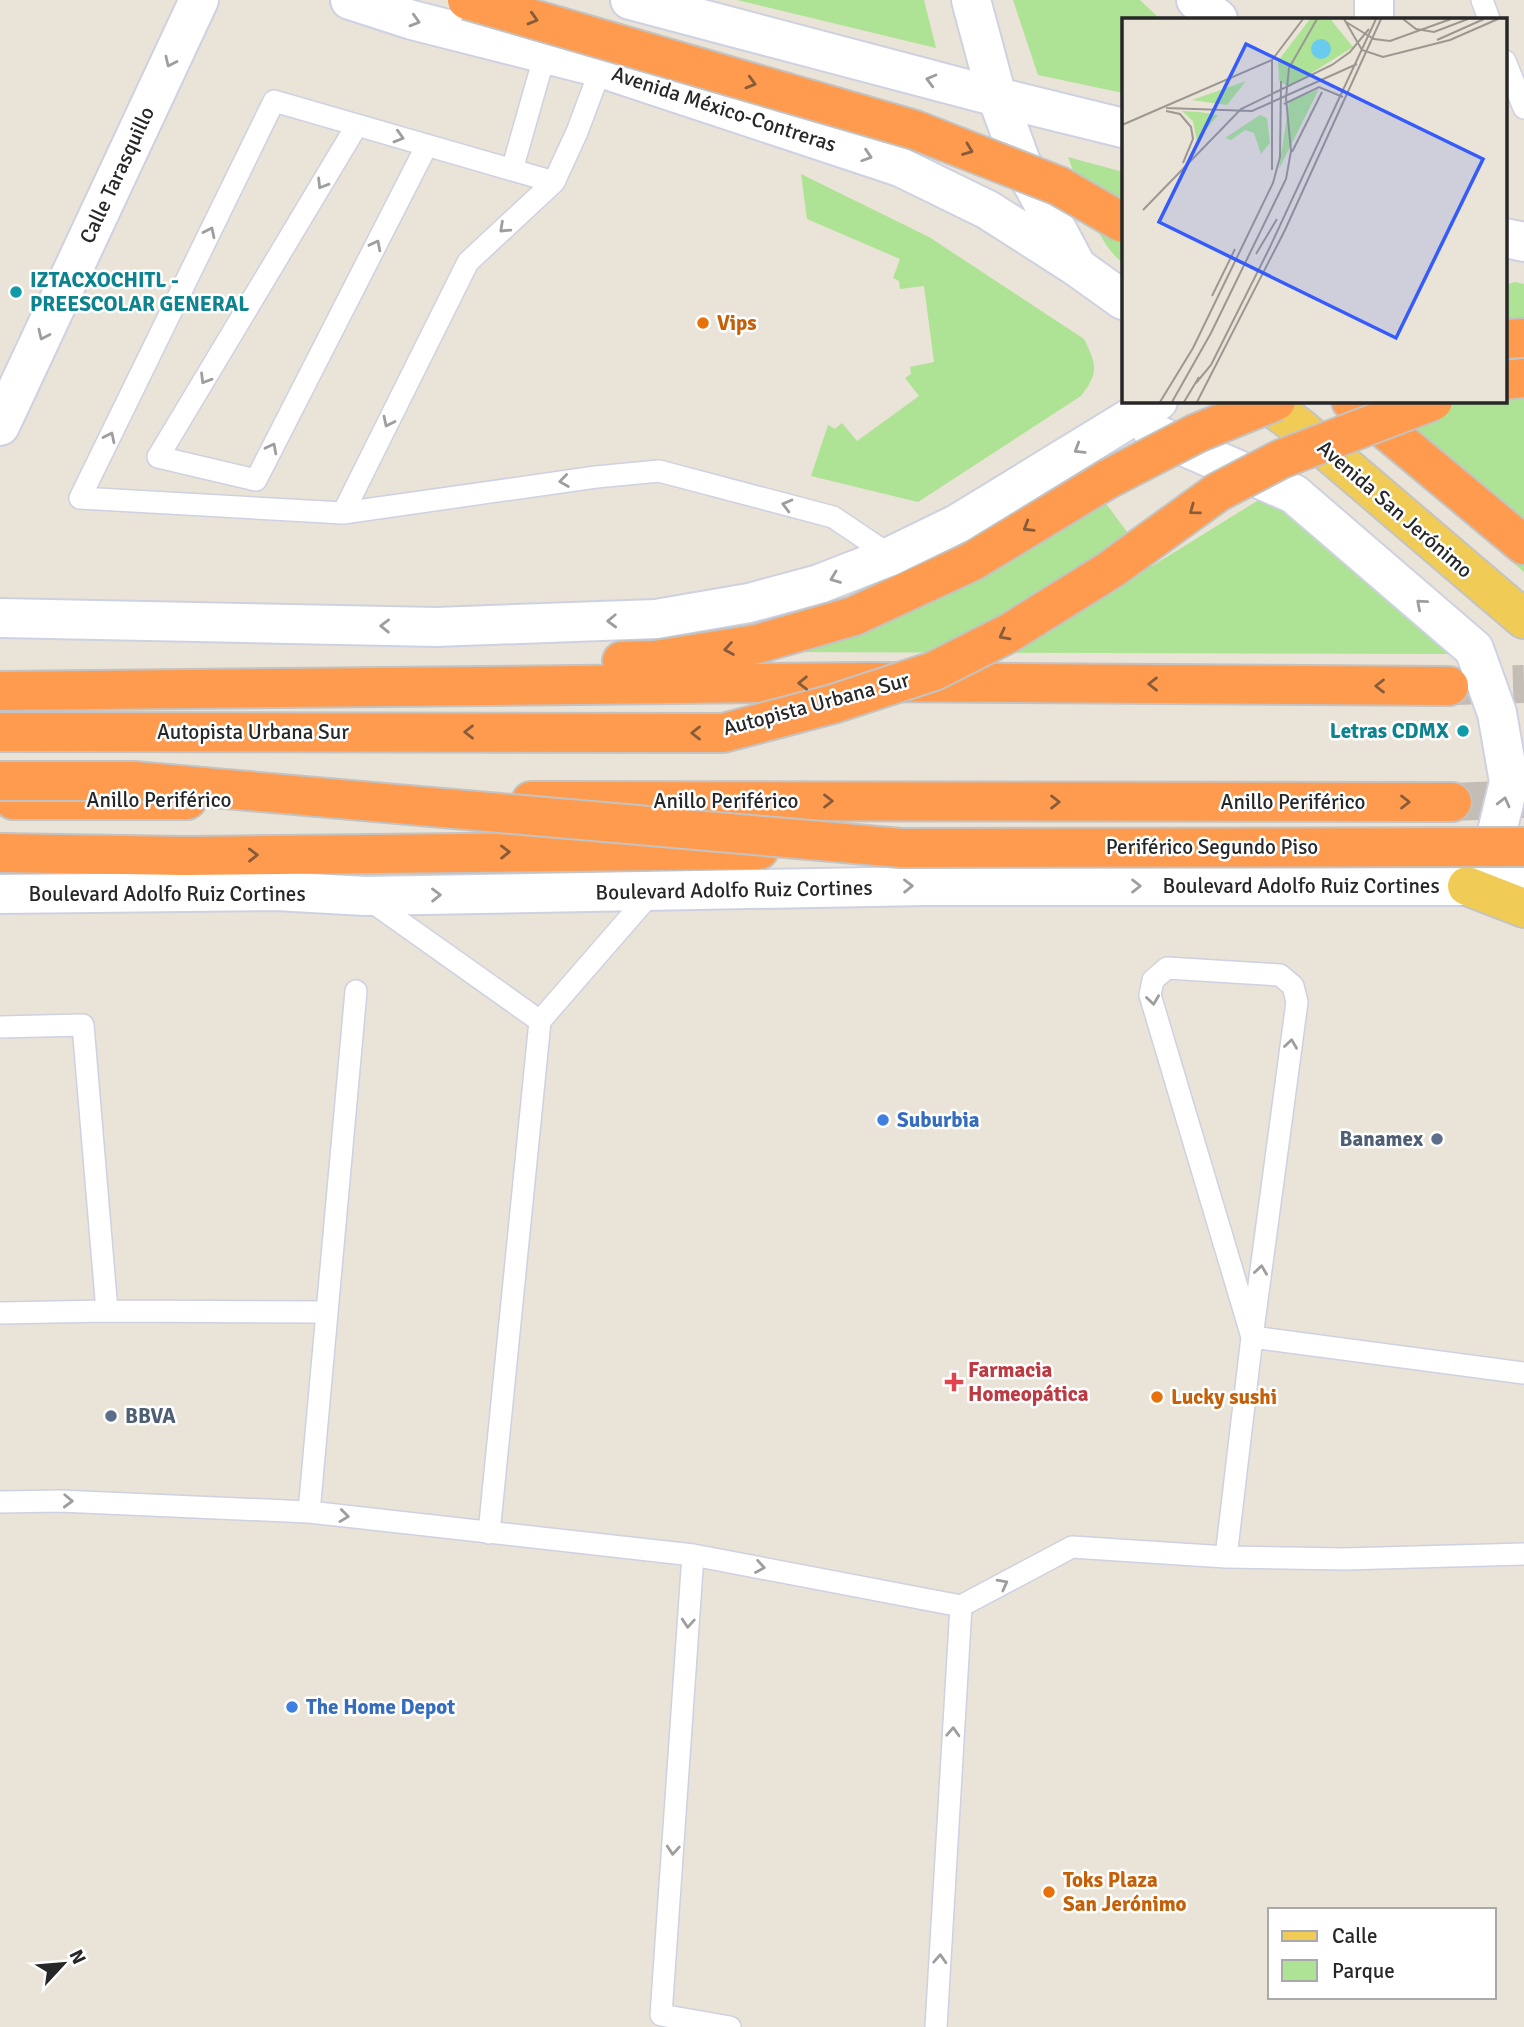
<svg xmlns="http://www.w3.org/2000/svg" width="1524" height="2027" font-family="Signika,sans-serif">
	<rect width="100%" height="100%" fill="#eae3d8"/>
	<path fill="#aee294" d="M737,0H924L936,48Z
		M1013,0H1140L1160,19H1123V93L1038,75Z
		M1068,157L1123,172V263C1096,243 1080,188 1068,157Z
		M801,174L929,237L1084,339C1097,365 1099,373 1081,396L918,502L811,476L828,425L835,429L842,423L857,441L919,396L905,378L911,374L910,367L934,362L924,286L900,289L899,281L893,278L900,259L807,219Z
		M1515,282L1524,284V572L1375,445L1360,401H1505V285Z
		M1099,494L1152,566L1265,496L1289,509L1460,654L775,652Z"/>
	<g fill="none" stroke-linecap="round" stroke-linejoin="round">
		<path stroke="#c3bdb5" stroke-width="38" stroke-dasharray="38 19" stroke-linecap="butt" d="M1456,686L1524,684
			M1452,802L1524,799"/>
		<g stroke="#ced1e1" stroke-width="24">
			<path id="service" d="M1482,0L1489,19
				M1505,61L1524,108
				M357,125L158,457L256,480L427,145
				M512,170L545,54
				M554,182L274,101L80,498L343,513L596,477L659,471L833,517L891,556
				M343,513L468,262L554,182L577,132L601,68
				M368,899L540,1021
				M0,1027L83,1025L107,1311
				M0,1313L107,1311L327,1312
				M1252,1337L1524,1373
				M0,1502L60,1501L309,1512L693,1555L961,1606L1072,1547L1226,1557L1344,1559L1524,1554
				M309,1512L356,991
				M489,1533L540,1021L652,892
				M693,1555L661,2015L730,2027
				M1226,1557L1252,1337L1297,1002L1293,986L1280,975L1167,968L1153,980L1150,995L1252,1337
				M936,2027L961,1606"/>
		</g>
		<g stroke="#ced1e1" stroke-width="42">
			<path id="minor" d="M1374,19V0
				M0,426L199,0"/>
		</g>
		<g stroke="#ced1e1" stroke-width="42">
			<path id="tertiary" d="M350,0L412,20L601,68L900,167L988,210L1077,267
				M630,0L997,97L1123,128"/>
		</g>
		<g stroke="#ced1e1" stroke-width="42">
			<path id="secondary" d="M971,0L997,97L1021,162L1077,267L1123,300
				M1196,0L1218,19
				M1505,238L1524,242
				M1153,433L1294,494L1474,649L1497,713L1509,782L1496,836L1474,875
				M0,618L436,627L656,619L749,603L819,584L891,556L957,524L1158,401
				M0,894L276,891L365,896L924,886H1524"/>
		</g>
		<g stroke="#c3c3c3" stroke-width="42">
			<path id="primary" d="M1264,401L1299,427L1524,619
				M1467,886L1524,908"/>
		</g>
		<g stroke="#c3c3c3" stroke-width="42">
			<path id="motorway" d="M1505,339L1524,338
				M1505,380L1524,378
				M1351,401L1524,545
				M622,661L655,660L757,644L854,616L971,562L1108,479
				M0,691L868,682L1449,686
				M13,800H187
				M531,801L1452,802
				M0,853L185,856L759,850"/>
		</g>
		<use href="#service" stroke="#fff" stroke-width="21"/>
		<use href="#minor" stroke="#fff" stroke-width="38"/>
		<use href="#tertiary" stroke="#fff" stroke-width="38"/>
		<use href="#secondary" stroke="#fff" stroke-width="38"/>
		<use href="#primary" stroke="#f0cc57" stroke-width="38"/>
		<use href="#motorway" stroke="#fe9b4f" stroke-width="38"/>
		<g stroke="#c3c3c3" stroke-width="42" stroke-linecap="butt">
			<path id="motorway-bridge" d="M467,0L915,130L1059,186L1123,223
				M1108,479L1197,433L1276,401
				M0,732L723,733L833,704L934,671L1009,633L1110,570L1218,492L1281,459L1433,401
				M0,781H134L901,848L1524,847"/>
		</g>
		<use href="#motorway-bridge" stroke="#fe9b4f" stroke-width="38"/>
	</g>
	<defs><path id="oneway-chevron" d="M-2-3.5L2.5 0L-2 3.5" fill="none" stroke-width="1.6" stroke-linecap="round" stroke-linejoin="round" transform="scale(1.75)"/></defs>
	<g stroke="#885b39">
		<use href="#oneway-chevron" transform="translate(533 19) rotate(16)"/>
		<use href="#oneway-chevron" transform="translate(751 83) rotate(16)"/>
		<use href="#oneway-chevron" transform="translate(968 150) rotate(21)"/>
		<use href="#oneway-chevron" transform="translate(1194 510) rotate(144)"/>
		<use href="#oneway-chevron" transform="translate(1028 527) rotate(149)"/>
		<use href="#oneway-chevron" transform="translate(1004 635) rotate(152)"/>
		<use href="#oneway-chevron" transform="translate(729 649) rotate(171)"/>
		<use href="#oneway-chevron" transform="translate(803 683) rotate(179)"/>
		<use href="#oneway-chevron" transform="translate(1153 684) rotate(-180)"/>
		<use href="#oneway-chevron" transform="translate(1380 686) rotate(-180)"/>
		<use href="#oneway-chevron" transform="translate(469 732) rotate(-180)"/>
		<use href="#oneway-chevron" transform="translate(696 733) rotate(-180)"/>
		<use href="#oneway-chevron" transform="translate(828 801)"/>
		<use href="#oneway-chevron" transform="translate(1055 802)"/>
		<use href="#oneway-chevron" transform="translate(1405 802)"/>
		<use href="#oneway-chevron" transform="translate(505 852) rotate(-1)"/>
		<use href="#oneway-chevron" transform="translate(253 855) rotate(-1)"/>
	</g>
	<g stroke="#9e9e9e">
		<use href="#oneway-chevron" transform="translate(415 21) rotate(16)"/>
		<use href="#oneway-chevron" transform="translate(170 62) rotate(115)"/>
		<use href="#oneway-chevron" transform="translate(931 80) rotate(-165)"/>
		<use href="#oneway-chevron" transform="translate(399 137) rotate(16)"/>
		<use href="#oneway-chevron" transform="translate(867 156) rotate(18)"/>
		<use href="#oneway-chevron" transform="translate(322 184) rotate(121)"/>
		<use href="#oneway-chevron" transform="translate(504 228) rotate(137)"/>
		<use href="#oneway-chevron" transform="translate(210 232) rotate(-64)"/>
		<use href="#oneway-chevron" transform="translate(376 245) rotate(-63)"/>
		<use href="#oneway-chevron" transform="translate(43 335) rotate(115)"/>
		<use href="#oneway-chevron" transform="translate(205 379) rotate(121)"/>
		<use href="#oneway-chevron" transform="translate(388 422) rotate(116)"/>
		<use href="#oneway-chevron" transform="translate(110 437) rotate(-64)"/>
		<use href="#oneway-chevron" transform="translate(272 448) rotate(-63)"/>
		<use href="#oneway-chevron" transform="translate(1079 449) rotate(148)"/>
		<use href="#oneway-chevron" transform="translate(564 481) rotate(172)"/>
		<use href="#oneway-chevron" transform="translate(787 505) rotate(-165)"/>
		<use href="#oneway-chevron" transform="translate(835 578) rotate(159)"/>
		<use href="#oneway-chevron" transform="translate(1421 604) rotate(-139)"/>
		<use href="#oneway-chevron" transform="translate(612 621) rotate(178)"/>
		<use href="#oneway-chevron" transform="translate(385 626) rotate(-179)"/>
		<use href="#oneway-chevron" transform="translate(1504 802) rotate(-76)"/>
		<use href="#oneway-chevron" transform="translate(908 886) rotate(-1)"/>
		<use href="#oneway-chevron" transform="translate(1136 886)"/>
		<use href="#oneway-chevron" transform="translate(436 895) rotate(-1)"/>
		<use href="#oneway-chevron" transform="translate(1153 1000) rotate(82)"/>
		<use href="#oneway-chevron" transform="translate(1291 1044) rotate(-82)"/>
		<use href="#oneway-chevron" transform="translate(1261 1270) rotate(-82)"/>
		<use href="#oneway-chevron" transform="translate(68 1501) rotate(2)"/>
		<use href="#oneway-chevron" transform="translate(344 1516) rotate(7)"/>
		<use href="#oneway-chevron" transform="translate(760 1567) rotate(10)"/>
		<use href="#oneway-chevron" transform="translate(1003 1584) rotate(-28)"/>
		<use href="#oneway-chevron" transform="translate(688 1623) rotate(94)"/>
		<use href="#oneway-chevron" transform="translate(953 1732) rotate(-87)"/>
		<use href="#oneway-chevron" transform="translate(673 1850) rotate(94)"/>
		<use href="#oneway-chevron" transform="translate(940 1959) rotate(-87)"/>
	</g>
	<g fill="#0f9aa8" stroke="#fff" stroke-width="2.5">
		<circle cx="16" cy="292" r="7"/>
		<circle cx="1463" cy="731" r="7"/>
	</g>
	<g fill="#e8710a" stroke="#fff" stroke-width="2.5">
		<circle cx="703" cy="323" r="7"/>
		<circle cx="1157" cy="1397" r="7"/>
		<circle cx="1049" cy="1892" r="7"/>
	</g>
	<g fill="#3f7fe0" stroke="#fff" stroke-width="2.5">
		<circle cx="883" cy="1120" r="7"/>
		<circle cx="292" cy="1707" r="7"/>
	</g>
	<g fill="#5c6f8a" stroke="#fff" stroke-width="2.5">
		<circle cx="1437" cy="1139" r="7"/>
		<circle cx="111" cy="1416" r="7"/>
	</g>
	<path fill="#e0444e" stroke="#fff" stroke-width="2.5" d="M950.5 1371.5h7v7h7v7h-7v7h-7v-7h-7v-7h7z"/>
	<g text-anchor="middle" dominant-baseline="central" stroke-width="5" stroke-linejoin="round" paint-order="stroke">
		<g font-size="21" fill="#272727" stroke="#fff">
			<text transform="translate(724 109) rotate(18)">Avenida México-Contreras</text>
			<text transform="translate(117 175) rotate(-65)">Calle Tarasquillo</text>
			<text transform="translate(1395 509) rotate(41)">Avenida San Jerónimo</text>
			<text transform="translate(816 704) rotate(-15)">Autopista Urbana Sur</text>
			<text x="253" y="732">Autopista Urbana Sur</text>
			<text x="159" y="800">Anillo Periférico</text>
			<text x="726" y="801">Anillo Periférico</text>
			<text x="1293" y="802">Anillo Periférico</text>
			<text x="1212" y="847">Periférico Segundo Piso</text>
			<text x="1301" y="886">Boulevard Adolfo Ruiz Cortines</text>
			<text transform="translate(734 890) rotate(-1)">Boulevard Adolfo Ruiz Cortines</text>
			<text x="167" y="894">Boulevard Adolfo Ruiz Cortines</text>
		</g>
		<g font-size="21" font-weight="bold" fill="#0d838f" stroke="#fff" text-anchor="start">
			<text x="30" y="280">IZTACXOCHITL -<tspan x="30" dy="24">PREESCOLAR GENERAL</tspan></text>
			<text x="1449" y="731" text-anchor="end">Letras CDMX</text>
		</g>
		<g font-size="21" font-weight="bold" fill="#c56008" stroke="#fff" text-anchor="start">
			<text x="717" y="323">Vips</text>
			<text x="1171" y="1397">Lucky sushi</text>
			<text x="1063" y="1880">Toks Plaza<tspan x="1063" dy="24">San Jerónimo</tspan></text>
		</g>
		<g font-size="21" font-weight="bold" fill="#366cbe" stroke="#fff" text-anchor="start">
			<text x="897" y="1120">Suburbia</text>
			<text x="306" y="1707">The Home Depot</text>
		</g>
		<g font-size="21" font-weight="bold" fill="#4e5e75" stroke="#fff" text-anchor="end">
			<text x="1423" y="1139">Banamex</text>
			<text x="125" y="1416" text-anchor="start">BBVA</text>
		</g>
		<g font-size="21" font-weight="bold" fill="#be3a42" stroke="#fff" text-anchor="start">
			<text x="968" y="1370">Farmacia<tspan x="968" dy="24">Homeopática</tspan></text>
		</g>
	</g>
	<g transform="translate(1122 18)">
		<rect width="385" height="385" fill="#eae3d8"/>
		<path d="M188,1L209,2L231,29L167,69L157,63L156,43ZM124,63L105,87L70,82ZM197,71L157,151L167,84ZM60,93L78,94L96,97L75,123L71,103ZM138,97L145,100L148,125L139,136L132,115L123,112L109,122L103,120Z" fill="#aee294"/>
		<path d="M189 31a10 10 0 1 1 20 0a10 10 0 1 1-20 0Z" fill="#69cbee"/>
		<path fill="none" stroke="#9c9891" stroke-width="2" d="M222,1L240,32L261,39L328,22L376,1M281,1L294,11L312,14L346,1M224,4L252,21L268,23L329,1M315,22L362,1M162,86L197,69L221,79M44,90L130,93L235,46M44,93L58,96L69,109L71,121L61,145M0,107L150,42L181,1M170,134L200,74M150,152V42M21,192L119,91L210,47L228,34L247,11M134,236L155,201M90,278L113,231M74,365L89,347L147,231L254,1M38,384L71,330L151,165L158,139L159,63M50,384L89,315L164,161L169,133L164,80L167,50L195,1M62,384L77,359M75,384L163,212L259,1"/>
		<path fill="#355bfa" fill-opacity="0.15" stroke="#355bfa" stroke-width="3.5" d="M124,26L361,141L274,320L37,204Z"/>
		<rect width="385" height="385" fill="none" stroke="#272727" stroke-width="3.5"/>
	</g>
	<rect x="1268" y="1908" width="228" height="91" fill="#ffffff" stroke="#a9a9a9" stroke-width="2"/>
	<rect x="1282" y="1931" width="35" height="10" fill="#f0cc57" stroke="#a9a9a9" stroke-width="2"/>
	<text x="1332" y="1943" font-size="21" fill="#272727">Calle</text>
	<rect x="1282" y="1960" width="35" height="21" fill="#aee294" stroke="#a9a9a9" stroke-width="2"/>
	<text x="1332" y="1978" font-size="21" fill="#272727">Parque</text>
	<g transform="translate(63 1964) rotate(64)" stroke="#ffffff" stroke-width="5" paint-order="stroke">
	<path d="M0-5L12 26L0 18L-12 26Z" fill="#272727"/>
	<text y="-10" font-size="19" font-weight="bold" text-anchor="middle" fill="#272727">N</text>
	</g>
</svg>
